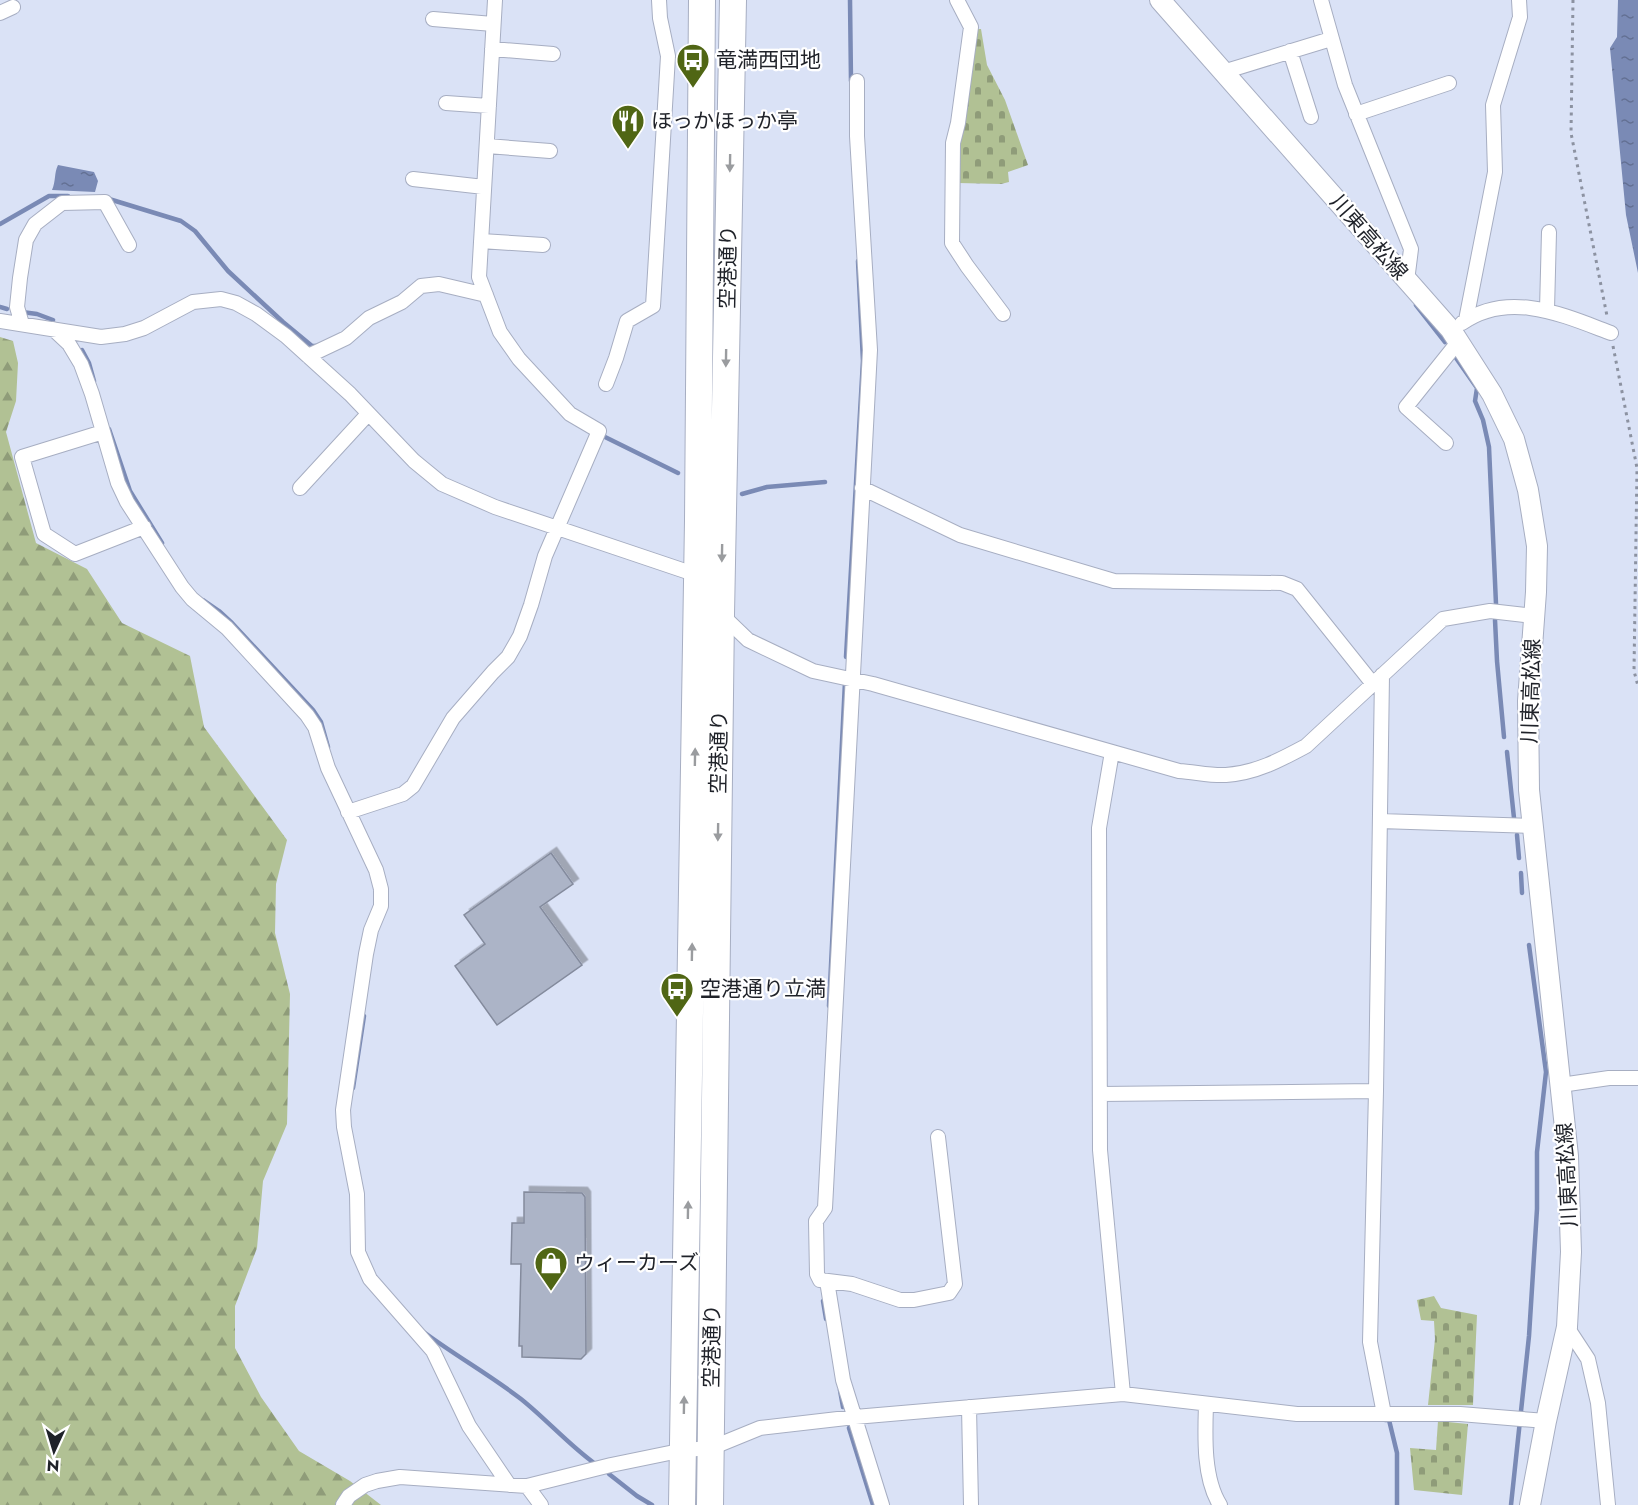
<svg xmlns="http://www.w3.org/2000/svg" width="1638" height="1505" font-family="Jost,'Noto Sans JP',sans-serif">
	<defs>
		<pattern id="forest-firs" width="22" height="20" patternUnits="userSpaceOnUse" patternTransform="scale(1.5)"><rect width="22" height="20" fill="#b1c194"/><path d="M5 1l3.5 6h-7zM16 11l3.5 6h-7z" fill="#8f9c79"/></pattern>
		<pattern id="cemetery-stones" width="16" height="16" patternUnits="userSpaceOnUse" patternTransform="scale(1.5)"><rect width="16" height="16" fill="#b1c194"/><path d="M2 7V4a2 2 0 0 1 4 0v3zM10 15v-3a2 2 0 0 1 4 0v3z" fill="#8f9c79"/></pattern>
		<pattern id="water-ripples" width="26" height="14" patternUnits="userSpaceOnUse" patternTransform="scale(1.5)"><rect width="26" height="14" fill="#7a8ab5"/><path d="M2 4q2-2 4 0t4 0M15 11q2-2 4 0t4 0" fill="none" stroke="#637093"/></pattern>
		<filter id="shadow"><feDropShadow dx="5.5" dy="-5.5" stdDeviation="0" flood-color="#0004"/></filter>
	</defs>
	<rect width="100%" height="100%" fill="#dae2f6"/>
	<path fill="url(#forest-firs)" d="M0,337L13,341L18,363L16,401L6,432L36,543L87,569L122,623L190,656L204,727L287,840L276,884L275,933L290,994L287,1124L263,1181L257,1248L235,1306V1348L261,1397L299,1451L350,1481L381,1505H0Z"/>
	<path fill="url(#cemetery-stones)" d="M973,29H981L987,65L1005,100L1028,165L1008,172L1009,182L1001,184L958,183L961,136Z
		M1434,1296L1441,1308L1477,1315L1473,1405H1428L1435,1339L1434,1321L1421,1320L1417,1300Z
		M1438,1421L1468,1424L1462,1495L1414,1490L1410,1448L1436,1450Z"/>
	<path fill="url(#water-ripples)" d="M1618,0H1638V273L1626,215L1610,48L1617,37Z
		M58,165L94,172L98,181L95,192L52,190C56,181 54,173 58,165Z"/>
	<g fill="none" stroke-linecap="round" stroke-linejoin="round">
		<path stroke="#7a8ab5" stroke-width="4.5" d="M850,0L851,81
			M109,199L181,221L195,231L228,271L283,322L312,346H319
			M0,224L49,196H68
			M1416,305L1445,342
			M0,307L7,309
			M22,312L37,314L53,320
			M82,350L89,363L94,381
			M1456,358L1477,388L1475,401L1483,420L1489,447L1496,604
			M109,429L130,491L162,543
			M605,437L678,473
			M742,494L767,487L825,482
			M203,600L219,611L232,623L313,710L321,722L328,747
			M1495,620L1497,661L1504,737
			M846,657L863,361L858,261
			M1507,752L1514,818
			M1517,835L1519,858
			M1521,873L1522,893
			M829,1006L845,682
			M353,1088L364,1016
			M823,1301L826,1319
			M425,1333C456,1356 490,1375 521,1399C546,1419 568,1444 594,1463
			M840,1390L843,1407
			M1385,1420H1389L1397,1453V1505
			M849,1428L873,1505
			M609,1474L637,1496L652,1505
			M1511,1505L1529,1336L1537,1209V1152L1546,1072L1529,945"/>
	</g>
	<path fill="#acb4c7" stroke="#848b9d" stroke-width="1.5" filter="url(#shadow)" d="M551,853L573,884L540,907L582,965L497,1025L455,966L485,944L464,915Z
		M524,1192L582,1193L585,1197L586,1354L581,1359L522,1357V1346H519L521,1264H511L512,1223H524Z"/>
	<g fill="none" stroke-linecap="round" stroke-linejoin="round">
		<g stroke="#a7aec2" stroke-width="16">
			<path id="street" d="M957,0L971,27L958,123L953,143L952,243L967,266L1003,314
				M1321,0L1345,85L1411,249L1407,281
				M0,13L13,7
				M433,19L493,24
				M492,49L553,54
				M1290,51L1311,117
				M1223,72L1331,39
				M857,81V136L870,350L825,1208L816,1221L817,1274L820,1280L852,1284L900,1300H914L949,1293L955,1284L938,1137
				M446,103L489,106
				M1356,114L1449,83
				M487,146L550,151
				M413,179L484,187
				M481,241L543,245
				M1547,310L1549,232
				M1466,320L1495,172L1493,105L1520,17L1519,0
				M0,321L101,337L125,334L144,328L193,302L221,299L236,303L256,314L286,336L350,394L414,461L442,484L495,507L697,575L699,578
				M1462,323C1509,290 1563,315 1611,333
				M22,324L17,307L20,278L26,240L35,224L62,203L105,202L129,245
				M53,329L69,344L81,364L92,394L118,483L127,502L182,587L192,599L227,628L307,715L315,727L328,768L376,870L381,889V906L371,930L366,954L343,1110L344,1127L357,1194L358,1252L370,1279L433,1351L469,1426L509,1485
				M308,356L346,338L369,318L402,302L421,286L439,284L486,295
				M606,384L616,358L627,321L653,306L668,56L660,18L659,0
				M103,432L22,457L44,534L75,554L144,527
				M1446,443L1406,407L1458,342
				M300,488L368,414
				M862,488L960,535L1114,581L1282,583L1297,589L1373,684
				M722,615L748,640L813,671L873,684L1179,771C1195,772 1211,776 1226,775C1256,773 1280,760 1306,746L1443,619L1490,611L1534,616
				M1382,675L1376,1091L1370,1342L1384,1414
				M1112,752L1099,828L1100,1150L1123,1394
				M348,812L403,794L413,786L453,718L493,672L508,657L520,636L531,605L545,556L599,431L570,414L519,359L500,332L479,277L495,0
				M1380,821L1533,826
				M1561,1085L1609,1078H1638
				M1100,1094L1376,1091
				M827,1281L843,1380L882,1505
				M1567,1327L1588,1359L1598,1403L1608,1505
				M1206,1404C1205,1435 1203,1478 1220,1505
				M969,1407L971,1505
				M527,1486L541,1505
				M343,1505L349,1496L365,1485L377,1481L400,1477L527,1486L611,1465L684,1450L711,1448L760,1428L855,1417L1123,1394L1297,1414H1460L1546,1421"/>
		</g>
		<g stroke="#a7aec2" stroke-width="22">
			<path id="secondary" d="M1160,0L1451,330L1492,394L1514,439L1528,490L1537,546L1536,592L1528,701L1529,790L1568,1156L1571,1252L1567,1327L1546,1421L1530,1505"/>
		</g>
		<g stroke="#a7aec2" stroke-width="28">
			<path id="highway" d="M682,1505L698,521L702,0
				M710,1505L721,614L733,0"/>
		</g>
		<path stroke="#8c92a1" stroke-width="3" stroke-dasharray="3 4.5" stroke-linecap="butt" d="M1573,0L1571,133L1607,316
			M1613,346L1637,468L1634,671L1638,686"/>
		<use href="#street" stroke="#fff" stroke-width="14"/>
		<use href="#secondary" stroke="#fff" stroke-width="20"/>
		<use href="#highway" stroke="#fff" stroke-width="26"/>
	</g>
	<defs><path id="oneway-solid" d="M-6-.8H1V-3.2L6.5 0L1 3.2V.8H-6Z" transform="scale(1.5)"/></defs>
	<g fill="#9a9c9f">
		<use href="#oneway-solid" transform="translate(730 163) rotate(91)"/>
		<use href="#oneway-solid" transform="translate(726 358) rotate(91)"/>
		<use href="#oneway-solid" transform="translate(722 553) rotate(91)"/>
		<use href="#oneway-solid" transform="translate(695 757) rotate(-89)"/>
		<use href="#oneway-solid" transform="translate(718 832) rotate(91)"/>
		<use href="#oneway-solid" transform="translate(692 952) rotate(-89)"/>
		<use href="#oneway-solid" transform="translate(688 1210) rotate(-89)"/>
		<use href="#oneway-solid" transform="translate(684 1405) rotate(-89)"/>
	</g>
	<defs>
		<g id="bus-pin" transform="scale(1.725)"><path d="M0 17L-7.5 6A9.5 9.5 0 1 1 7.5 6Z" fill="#506614" stroke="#fff"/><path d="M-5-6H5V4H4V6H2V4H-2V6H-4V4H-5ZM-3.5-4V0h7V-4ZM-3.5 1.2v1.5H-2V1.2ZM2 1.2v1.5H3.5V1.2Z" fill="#fff"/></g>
		<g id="restaurant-pin" transform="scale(1.725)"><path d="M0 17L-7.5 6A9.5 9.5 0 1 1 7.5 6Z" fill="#506614" stroke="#fff"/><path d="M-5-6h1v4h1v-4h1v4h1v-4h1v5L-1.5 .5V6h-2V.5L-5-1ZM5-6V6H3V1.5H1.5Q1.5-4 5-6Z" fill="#fff"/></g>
		<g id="shop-pin" transform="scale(1.725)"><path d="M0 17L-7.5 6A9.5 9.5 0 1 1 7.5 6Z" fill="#506614" stroke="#fff"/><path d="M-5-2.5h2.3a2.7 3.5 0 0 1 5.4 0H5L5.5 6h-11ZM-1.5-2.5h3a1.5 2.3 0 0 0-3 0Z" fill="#fff"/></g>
	</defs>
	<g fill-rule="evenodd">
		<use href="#bus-pin" x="693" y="60"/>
		<use href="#restaurant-pin" x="628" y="121"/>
		<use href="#bus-pin" x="677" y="989"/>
		<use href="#shop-pin" x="551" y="1263"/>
	</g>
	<g text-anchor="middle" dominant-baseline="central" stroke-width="4.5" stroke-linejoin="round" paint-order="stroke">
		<g font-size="21" fill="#1f2229" stroke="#fff" text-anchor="start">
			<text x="716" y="60">竜満西団地</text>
			<text x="651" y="121">ほっかほっか亭</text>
			<text x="700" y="989">空港通り立満</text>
			<text x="574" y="1263">ウィーカーズ</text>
		</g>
		<g font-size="21" fill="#1f2229" stroke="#fff">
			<text transform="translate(1369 237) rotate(49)">川東高松線</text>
			<text transform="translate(728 267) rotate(-89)">空港通り</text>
			<text transform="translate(1531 691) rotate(-88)">川東高松線</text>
			<text transform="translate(719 752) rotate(-89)">空港通り</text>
			<text transform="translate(1567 1175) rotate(-93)">川東高松線</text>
			<text transform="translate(712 1346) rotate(-89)">空港通り</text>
		</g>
	</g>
	<g transform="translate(54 1451) rotate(184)" stroke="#ffffff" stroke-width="4.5" paint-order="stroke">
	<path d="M0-4.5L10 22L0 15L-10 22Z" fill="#1f2229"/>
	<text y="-9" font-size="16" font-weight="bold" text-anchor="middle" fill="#1f2229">N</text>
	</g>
</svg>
